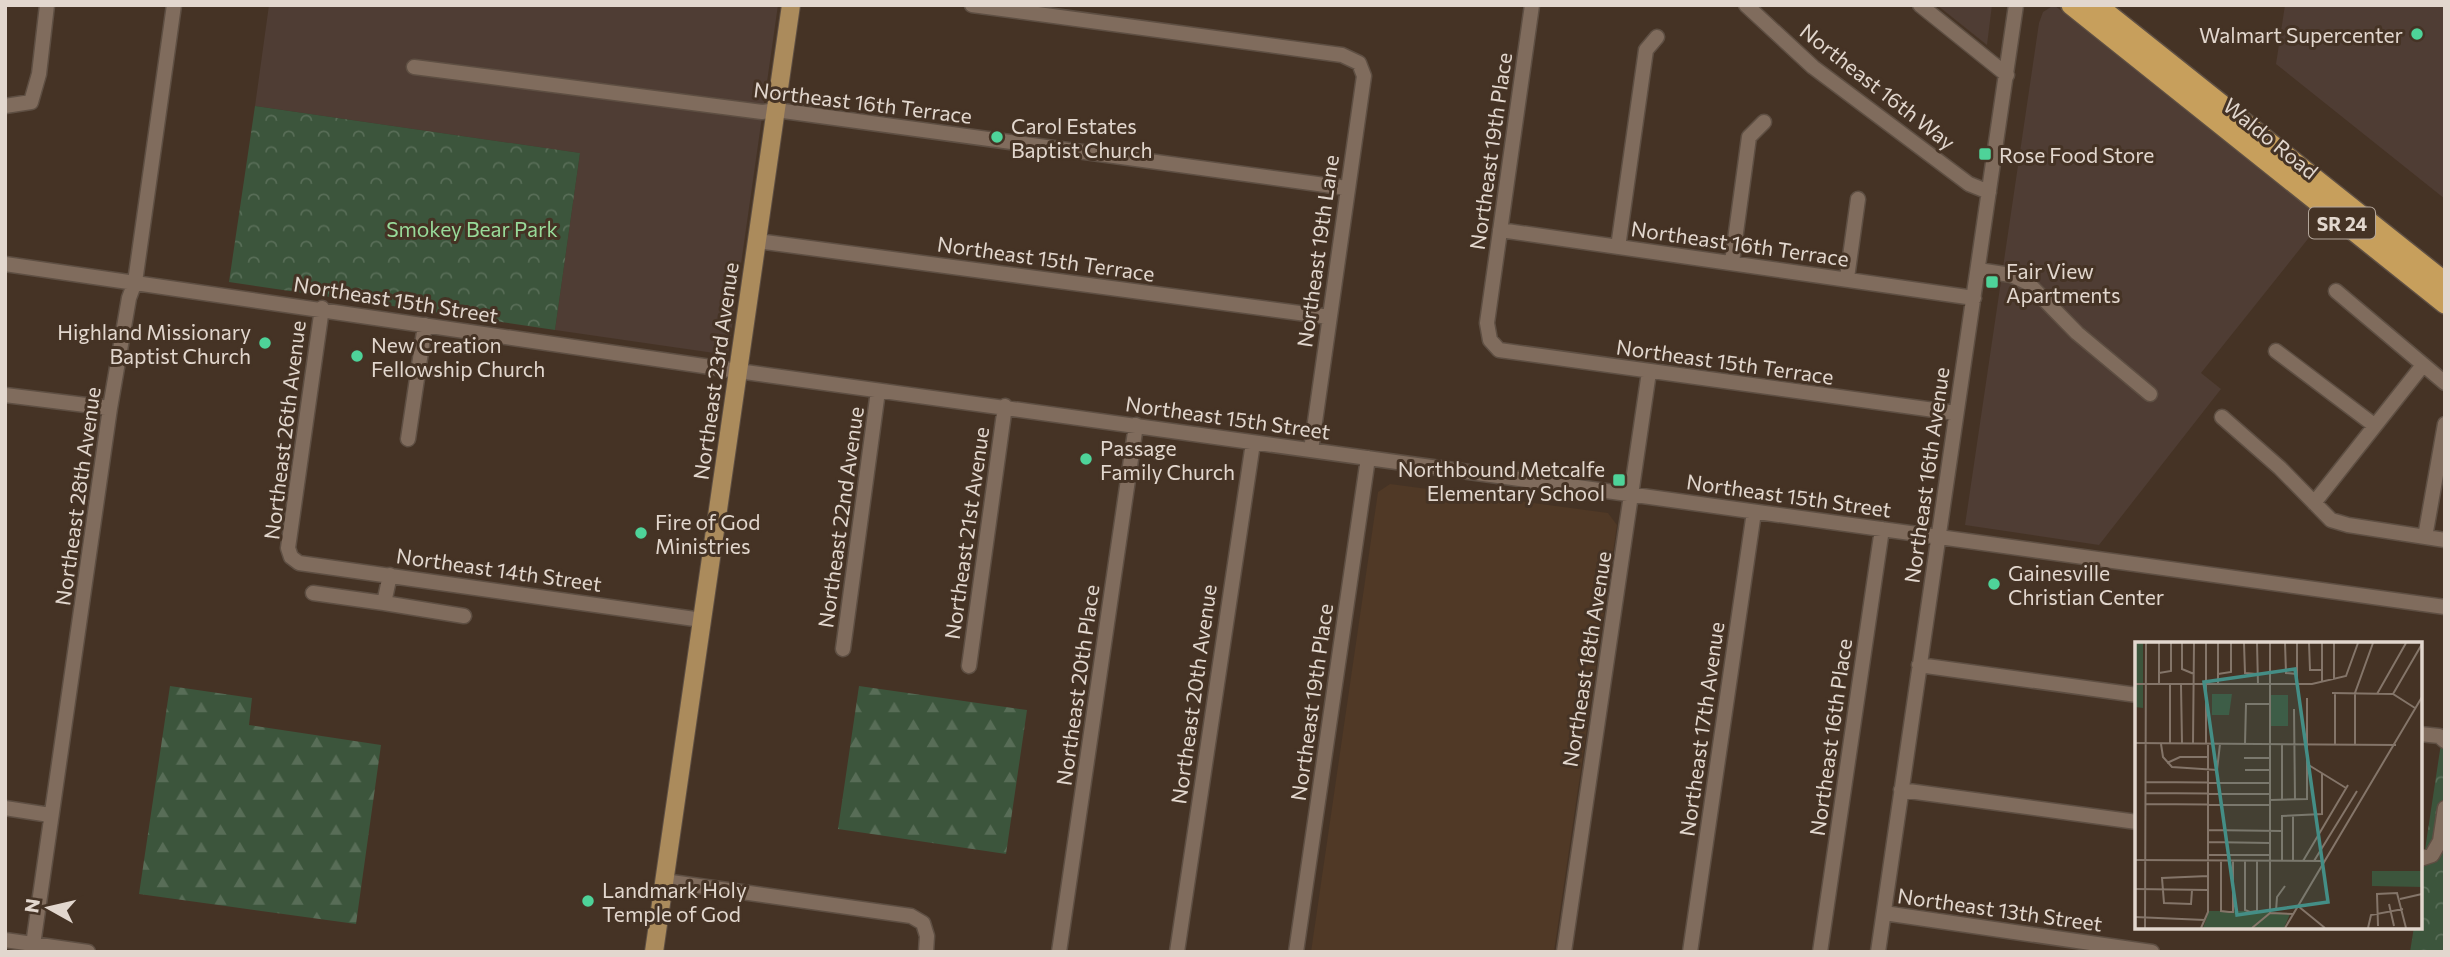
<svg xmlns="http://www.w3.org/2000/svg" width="2450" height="957" font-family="Commissioner,sans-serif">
	<defs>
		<pattern id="forest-firs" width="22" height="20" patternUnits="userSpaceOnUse" patternTransform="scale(1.75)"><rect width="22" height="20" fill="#3c553c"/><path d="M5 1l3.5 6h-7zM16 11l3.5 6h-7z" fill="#586d57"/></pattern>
		<pattern id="park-crowns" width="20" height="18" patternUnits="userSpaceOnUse" patternTransform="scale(1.75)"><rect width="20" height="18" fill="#3c553c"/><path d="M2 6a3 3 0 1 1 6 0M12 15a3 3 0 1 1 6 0" fill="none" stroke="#586d57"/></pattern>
	</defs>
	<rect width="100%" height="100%" fill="#453325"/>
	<path fill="#4f3d34" d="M269,5H778L728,355L555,330L580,153L255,106Z
		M1937,5H1992L1987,45Z
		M2054,5L2323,220L2201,373L2221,389L2099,545L1965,525L2039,23L2043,12Z
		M2285,5H2445V199L2276,64Z"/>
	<path fill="#503926" d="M1390,484L1608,513L1617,525L1554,952H1311L1378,492Z"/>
	<path fill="url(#forest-firs)" d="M170,686L252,698L249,725L381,745L356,924L139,894Z
		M859,686L1027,710L1006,854L838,829Z"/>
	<path fill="url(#park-crowns)" d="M255,106L580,153L555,330L229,282Z
		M2445,717V952H2410L2414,927H2420V883Z"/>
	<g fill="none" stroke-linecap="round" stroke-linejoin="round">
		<g stroke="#5e4f43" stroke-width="17">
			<path id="minor" d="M972,5L1342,55L1359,63L1364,76L1311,450
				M1532,5L1487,323L1490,340L1499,350L1956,413
				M1746,5L1813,67L1969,184L1989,192
				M1920,5L2007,75
				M414,67L762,112L776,110L1347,188
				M5,106L31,102L39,74L47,5
				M1500,230L1974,298
				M757,241L1329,317
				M1618,247L1646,50L1657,37
				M1732,262L1749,137L1764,122
				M5,264L738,371L2445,607
				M1978,270L2011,275L2028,283L2077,333L2150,394
				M1847,278L1858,199
				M2336,291L2445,383
				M322,308L288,548L291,557L299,563L702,620
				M2276,351L2374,425
				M5,395L110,408
				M2222,417L2280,468L2331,520L2348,525L2445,540
				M408,439L425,325
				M2314,503L2423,365
				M2425,537L2445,424
				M390,575L384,603L464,616
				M313,593L384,603
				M843,649L878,391
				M1919,665L2137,695
				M969,666L1005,406
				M2420,734L2439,736L2445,741
				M1901,790L2137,822
				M5,808L50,815
				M2420,859L2432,855L2440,841L2445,808
				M664,881L911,916L923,923L927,936L926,952
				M1884,913L2152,952
				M5,940L88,952
				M32,952L110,408L129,298L135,282L174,5
				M1059,952L1136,425
				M1177,952L1253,443
				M1296,952L1368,458
				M1564,952L1649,372
				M1690,952L1754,512
				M1820,952L1882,529
				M1878,952L2016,5"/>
		</g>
		<g stroke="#5e4f43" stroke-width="20">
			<path id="major" d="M654,952L791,5"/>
		</g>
		<g stroke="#5e4f43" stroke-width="22">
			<path id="highway" d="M2071,5L2445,304
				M2097,5L2445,282"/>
		</g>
		<use href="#minor" stroke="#806c5d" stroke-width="14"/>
		<use href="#major" stroke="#ab8b5c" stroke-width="18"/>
		<use href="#highway" stroke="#c79f5c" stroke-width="19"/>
	</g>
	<g fill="#4ed399" stroke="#453325" stroke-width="2.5">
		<circle cx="2417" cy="34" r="7"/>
		<circle cx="997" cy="137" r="7"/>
		<rect x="1978" y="147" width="14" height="14" rx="3.5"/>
		<rect x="1985" y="275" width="14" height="14" rx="3.5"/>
		<circle cx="265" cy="343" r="7"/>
		<circle cx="357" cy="356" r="7"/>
		<circle cx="1086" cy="459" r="7"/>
		<rect x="1612" y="473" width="14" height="14" rx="3.5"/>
		<circle cx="641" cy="533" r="7"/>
		<circle cx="1994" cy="584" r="7"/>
		<circle cx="588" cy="901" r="7"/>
	</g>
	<g text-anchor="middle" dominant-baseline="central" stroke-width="6" stroke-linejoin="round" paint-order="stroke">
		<rect fill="#453325" stroke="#b3a69b" stroke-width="2" x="2309" y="207.5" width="66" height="31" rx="5"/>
		<g font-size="19" font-weight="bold" fill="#e2d7ce">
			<text x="2342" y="223">SR 24</text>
		</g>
		<g font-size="21" fill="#e2d7ce" stroke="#453325" text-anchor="start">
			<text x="2403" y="34" text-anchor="end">Walmart Supercenter</text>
			<text x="1011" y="125">Carol Estates<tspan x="1011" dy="24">Baptist Church</tspan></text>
			<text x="1999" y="154">Rose Food Store</text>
			<text x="2006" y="270">Fair View<tspan x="2006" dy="24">Apartments</tspan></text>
			<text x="251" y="331" text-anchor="end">Highland Missionary<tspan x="251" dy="24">Baptist Church</tspan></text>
			<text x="371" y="344">New Creation<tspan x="371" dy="24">Fellowship Church</tspan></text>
			<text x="1100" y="447">Passage<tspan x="1100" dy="24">Family Church</tspan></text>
			<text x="1605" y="468" text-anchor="end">Northbound Metcalfe<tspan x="1605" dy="24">Elementary School</tspan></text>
			<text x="655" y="521">Fire of God<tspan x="655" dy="24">Ministries</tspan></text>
			<text x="2008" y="572">Gainesville<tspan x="2008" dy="24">Christian Center</tspan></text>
			<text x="602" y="889">Landmark Holy<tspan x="602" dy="24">Temple of God</tspan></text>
		</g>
		<g font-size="21" fill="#e2d7ce" stroke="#453325">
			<text transform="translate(1878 86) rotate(38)">Northeast 16th Way</text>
			<text transform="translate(863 102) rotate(7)">Northeast 16th Terrace</text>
			<text transform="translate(2271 138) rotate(39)">Waldo Road</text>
			<text transform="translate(1490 151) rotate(-82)">Northeast 19th Place</text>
			<text transform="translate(1740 243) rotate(8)">Northeast 16th Terrace</text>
			<text transform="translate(1317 251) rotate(-82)">Northeast 19th Lane</text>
			<text transform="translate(1046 258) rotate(8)">Northeast 15th Terrace</text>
			<text transform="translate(396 299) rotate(9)">Northeast 15th Street</text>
			<text transform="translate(1725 361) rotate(8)">Northeast 15th Terrace</text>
			<text transform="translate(715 371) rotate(-82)">Northeast 23rd Avenue</text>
			<text transform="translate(1228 417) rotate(8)">Northeast 15th Street</text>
			<text transform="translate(284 430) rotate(-83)">Northeast 26th Avenue</text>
			<text transform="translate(1926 475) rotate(-82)">Northeast 16th Avenue</text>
			<text transform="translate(1789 495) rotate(8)">Northeast 15th Street</text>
			<text transform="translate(77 496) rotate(-82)">Northeast 28th Avenue</text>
			<text transform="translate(840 517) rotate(-82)">Northeast 22nd Avenue</text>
			<text transform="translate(966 533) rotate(-82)">Northeast 21st Avenue</text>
			<text transform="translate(499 569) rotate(8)">Northeast 14th Street</text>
			<text transform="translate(1586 659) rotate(-81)">Northeast 18th Avenue</text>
			<text transform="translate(1077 685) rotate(-82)">Northeast 20th Place</text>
			<text transform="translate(1193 694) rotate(-82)">Northeast 20th Avenue</text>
			<text transform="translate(1311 702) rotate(-82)">Northeast 19th Place</text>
			<text transform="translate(1701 729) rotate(-82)">Northeast 17th Avenue</text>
			<text transform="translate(1830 737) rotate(-82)">Northeast 16th Place</text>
			<text transform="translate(2000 909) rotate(8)">Northeast 13th Street</text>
		</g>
		<g font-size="21" fill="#98da99" stroke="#453325">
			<text x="472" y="228">Smokey Bear Park</text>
		</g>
	</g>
	<g transform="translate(2135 642)">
		<rect width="287" height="287" fill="#453325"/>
		<path d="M0,1H8V66L0,65ZM77,52H97L94,73H77ZM237,229H287V245L237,244Z" fill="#3c553c"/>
		<path d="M136,53H153V84H136ZM74,269H134L155,272L149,286H68Z" fill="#3c553c"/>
		<path fill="none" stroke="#847569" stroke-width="2" d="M24,1V42M47,1V27L59,32M109,1L110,31L122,32M122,1L123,43M150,1L151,31L162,32M162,1V44M174,1L175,28H187M187,1V40M24,31L36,29V1M83,32L96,30V1M199,37V1M0,42H177L211,34L223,1M35,43V101M46,43L47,101M83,43V1M197,51L258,52L280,66M242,52L271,1M258,52L287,2M159,67L160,158M0,70V94M0,101L261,103M58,101L59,1M71,101V1M26,102L28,115L37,125L82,128L85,102M110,102L111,62H135M147,102V157M200,102V51M220,103V51L238,1M109,116H134M32,121L45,115H73M172,122L211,146M110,128H135M10,140L135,141M10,151L135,152M135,158L172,157V56M10,162L135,163M73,188L147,189M73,200L135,201M73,213H135M0,218L188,219M86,218V269L94,270H98V219M110,218V268L115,270L122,269V218M147,218V174L187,172V131M158,219V173M168,219L213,143M179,219L222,149M0,247L73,248M57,248L56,262L29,261L27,236L73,234M265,257L287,252M254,262L259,284M163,264L190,286M141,269L142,255L150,244M135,271L158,272M0,275L70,278M243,284L242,252L262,251L271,286M10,286L11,1M66,286L73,270V102M117,286L135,271V1M150,286L287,55M233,286L236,273L268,267"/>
		<path fill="#448e86" fill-opacity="0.15" stroke="#448e86" stroke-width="3.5" d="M160,27L193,260L102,273L69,40Z"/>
		<rect width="287" height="287" fill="none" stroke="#e2d7ce" stroke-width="3.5"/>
	</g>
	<rect width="2450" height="957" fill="none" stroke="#e2d7ce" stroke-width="14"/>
	<g transform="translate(49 908) rotate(278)" stroke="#453325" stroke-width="5" paint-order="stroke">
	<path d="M0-5L12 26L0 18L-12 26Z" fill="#e2d7ce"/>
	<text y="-10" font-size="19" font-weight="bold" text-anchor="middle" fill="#e2d7ce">N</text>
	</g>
</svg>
